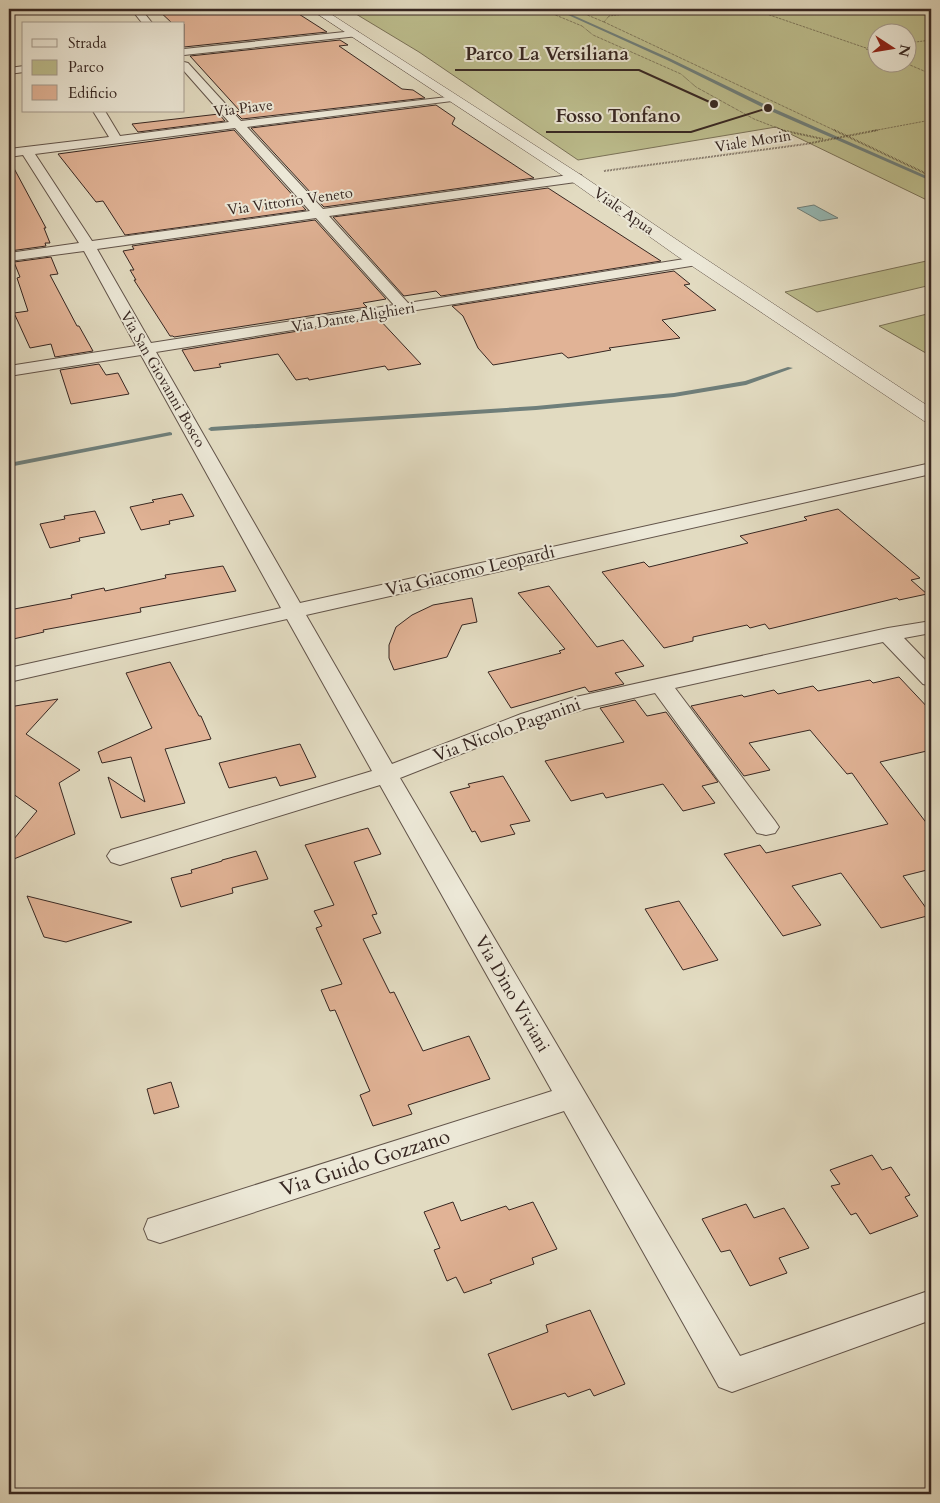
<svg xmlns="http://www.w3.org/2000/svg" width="940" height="1503" font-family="Cardo,serif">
	<rect width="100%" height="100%" fill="#e2dbc1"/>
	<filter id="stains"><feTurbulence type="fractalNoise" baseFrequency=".004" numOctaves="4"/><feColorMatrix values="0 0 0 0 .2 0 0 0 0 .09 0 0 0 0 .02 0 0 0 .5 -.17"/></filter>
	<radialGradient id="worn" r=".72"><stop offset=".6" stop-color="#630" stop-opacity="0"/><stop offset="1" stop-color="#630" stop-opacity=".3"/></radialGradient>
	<path fill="#bcbd8d" stroke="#7a7258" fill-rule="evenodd" d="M340,9H931V202L776,127L578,160L419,52L351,11ZM878,32H908V62H878Z
		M931,260V285L817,312L785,292Z
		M931,313V356L879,326Z"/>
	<path fill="#95bab7" stroke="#6f7f7b" d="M814,205L838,218L820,221L797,208Z"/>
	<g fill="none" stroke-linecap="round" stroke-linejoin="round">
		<path fill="#6f7f7b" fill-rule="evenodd" d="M555,9H559L669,58L770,107L931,178V181L766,109L667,60Z
			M788,367L793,368L746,385L674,397L536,410L211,431L208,429L211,427L536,406L674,393L745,381Z
			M170,432L172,433V435L9,467V463Z"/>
	</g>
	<path fill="#e1b396" stroke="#372722" d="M157,9H291L327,32L184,47V24H173Z
		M340,40L348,45L339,46L402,89L413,90L425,98L242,119L235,112L240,111L190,56Z
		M436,105L455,118L452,124L534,178L324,207L251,128Z
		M219,114L225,121L138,132L132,124Z
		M234,130L306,210L125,235L103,201L96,202L58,154Z
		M9,159L46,228H44L50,243H45L46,246L10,251L9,246Z
		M548,188L661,261L441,296L436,291L404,296L333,217Z
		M315,220L386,299L363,303L367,307L174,337L173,336H170L134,280H136L130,270H134L123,251L134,249L132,246Z
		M51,257L58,274L50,275L77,326H79L93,351L55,357L51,344L30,348L14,313L28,311L17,278L20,277L14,262Z
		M674,271L690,284L684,285L716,310L662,320L680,338L609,348L611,350L568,358L562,353L493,365L478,348L463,316L452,306Z
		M378,318L421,364L388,370L385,366L309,380L308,378L296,380L278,354L219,364L221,367L194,371L182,350Z
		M99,364L106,375L118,373L129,394L71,404L60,370Z
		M182,494L194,516L169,521L170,524L141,530L130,507L154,502L152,500Z
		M838,509L920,578L911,580L927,594L899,600L897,598L769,629L765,624L750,628L747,625L693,637V641L664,648L602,572L644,562L649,567L748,543L740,536L807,520L804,517Z
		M95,511L105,533L79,538L80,541L50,548L40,524L65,519L64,516Z
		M223,566L236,591L140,608L141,612L43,630L44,632L9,640V610L72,598L71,595L104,588L105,591L166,578L165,575Z
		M549,586L597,647L623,640L644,666L615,673L624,684L589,692L585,687L511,708L488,672L561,653L559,651L565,649L518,593Z
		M472,598L477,622L462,625L447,657L394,670L389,658V645L396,627L412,615L433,605Z
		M170,662L199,716H201L211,739L165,749L185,803L121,818L108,777L145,802L131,757L102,763L98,752L152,728L126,673Z
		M899,677L931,711V750L880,762L931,829V869L903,876L931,915L881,928L841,873L792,886L821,925L783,936L724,854L760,845L766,853L888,824L852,773L847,774L810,730L749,743L770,770L744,776L691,706L742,695L744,697L774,690L778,694L813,686L818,691L870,680L873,683Z
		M58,699L26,734L80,770L59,783L75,834L9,861V845L37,811L9,791V707Z
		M635,700L647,716L666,712L718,782L702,786L715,803L683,811L663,784L606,798L603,793L571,801L545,761L624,742L600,708Z
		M300,744L316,777L280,786L276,777L229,788L219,763Z
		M503,776L530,821L510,825L515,834L481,842L475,831L472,832L450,792L470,787L468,784Z
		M368,828L381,854L354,862L377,914L372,915L381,933L363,939L390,993L394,992L423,1051L469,1036L490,1079L408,1105L412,1114L373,1126L360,1095L370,1091L335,1010L330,1011L321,990L342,984L316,928L322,926L314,911L334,905L305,845Z
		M256,851L268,879L232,888L233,893L181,907L171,878L192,873L191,870L222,861V860Z
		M27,896L132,922L66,942L44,937Z
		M679,901L718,960L683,970L645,909Z
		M171,1082L179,1107L154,1114L147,1089Z
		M872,1155L882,1170L891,1167L910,1195L905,1197L918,1216L870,1234L856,1213L851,1215L831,1186L840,1184L830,1170Z
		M453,1202L461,1221L506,1206L509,1210L533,1202L557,1249L532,1258L534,1264L490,1280L492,1283L464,1293L456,1277L447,1281L434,1250L440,1248L424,1212Z
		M746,1204L754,1218L784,1208L809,1248L779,1258L787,1273L750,1286L730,1250L721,1252L702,1219Z
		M590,1310L625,1384L594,1396L590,1389L568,1397L565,1393L512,1410L488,1354L548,1332L546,1325Z"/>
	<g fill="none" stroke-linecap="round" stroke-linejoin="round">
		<g stroke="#62544a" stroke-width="2">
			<path id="minor" d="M9,9H21L16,12H9Z
				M131,9H141L153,24H143Z
				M354,31L358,32V36L184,55V49Z
				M184,62L188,63L241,121L456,96L458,98L452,101L247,127L323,209L576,174L581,175L582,178L576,182L329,216L408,303L697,257L702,258L704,261L702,264L697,265L156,352L300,603L931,463V474L306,615L392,764L521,714L571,698L888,628L931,621V633L904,638L931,666V686L923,684L883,642L675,688L775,821L779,827L775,833L766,835L757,833L655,693L585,709L537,724L400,778L740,1356L931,1290V1320L732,1392L719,1387L564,1111L160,1243L148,1239L144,1229L148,1219L552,1091L380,785L120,865L111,862L107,856L111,850L372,771L287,619L9,682V668L281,608L141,355L9,376V366L136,346L84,251L9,261V253L79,243L23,155L9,157V149L109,137L93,111H105L120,136L229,122L184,71ZM235,128L310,211L92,241L35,154ZM316,218L394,305L151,343L97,249Z
				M24,66V72L9,74V68Z"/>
		</g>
		<g stroke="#62544a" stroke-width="1">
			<path id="tertiary" d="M310,9H323L581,175L689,248L931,408V423L924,421L677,256L571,181Z"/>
		</g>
		<path stroke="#372722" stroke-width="1" stroke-dasharray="0.5 1" stroke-linecap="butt" d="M541,9L582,26L593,35L681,74L696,87L754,119L785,131
			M573,9L604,22
			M668,9L609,16L604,22L836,131
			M752,9L866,48L878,47
			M908,43L931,40
			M866,49L878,53
			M903,62L931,74
			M872,131L931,120"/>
		<path stroke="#372722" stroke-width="2" stroke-dasharray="0.5 1" stroke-linecap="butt" d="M781,130L823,139
			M834,130L931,176
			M604,171L806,144L878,130"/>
		<use href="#minor" fill="#ece8d7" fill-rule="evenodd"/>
		<use href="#tertiary" fill="#ece8d7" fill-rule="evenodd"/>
	</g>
	<g text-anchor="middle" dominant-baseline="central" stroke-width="4" stroke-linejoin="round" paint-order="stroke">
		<g font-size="15" fill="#372722" stroke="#ece8d7">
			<text transform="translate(243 108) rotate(-7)">Via Piave</text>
			<text transform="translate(753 141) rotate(-9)">Viale Morin</text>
			<text transform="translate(290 201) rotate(-8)">Via Vittorio Veneto</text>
			<text transform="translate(624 211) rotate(35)">Viale Apua</text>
			<text transform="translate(353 317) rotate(-9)">Via Dante Alighieri</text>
			<text transform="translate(163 379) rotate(60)">Via San Giovanni Bosco</text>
		</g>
		<g font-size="18" fill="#372722" stroke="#ece8d7">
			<text transform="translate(470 571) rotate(-13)">Via Giacomo Leopardi</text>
			<text transform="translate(507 730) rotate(-20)">Via Nicolo Paganini</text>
			<text transform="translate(512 994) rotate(60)">Via Dino Viviani</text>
		</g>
		<g font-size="21" fill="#372722" stroke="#ece8d7">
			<text transform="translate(365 1163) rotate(-18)">Via Guido Gozzano</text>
		</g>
	</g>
	<path fill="none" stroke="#372722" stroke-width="2" d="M714 104L639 70H455M768 108L691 132H546"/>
	<g fill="#372722" stroke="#ece8d7" stroke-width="2">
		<circle cx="714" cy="104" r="5"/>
		<circle cx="768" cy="108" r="5"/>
	</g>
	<g font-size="19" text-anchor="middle" font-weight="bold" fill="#372722" stroke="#ece8d7" stroke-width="4" stroke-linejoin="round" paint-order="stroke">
		<text x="547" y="60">Parco La Versiliana</text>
		<text x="618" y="122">Fosso Tonfano</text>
	</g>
	<rect width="940" height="1503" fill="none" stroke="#e2dbc1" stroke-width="30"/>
	<rect x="10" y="10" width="920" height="1483" fill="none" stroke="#372722" stroke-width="2.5"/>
	<rect x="15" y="15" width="910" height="1473" fill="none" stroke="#372722"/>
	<rect x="22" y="22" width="162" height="90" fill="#ece8d7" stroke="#a49b8f"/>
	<rect x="32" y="39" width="25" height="8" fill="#ece8d7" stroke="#a49b8f"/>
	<text x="68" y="48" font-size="15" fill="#372722">Strada</text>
	<rect x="32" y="60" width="25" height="15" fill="#bcbd8d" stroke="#a49b8f"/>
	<text x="68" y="72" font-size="15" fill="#372722">Parco</text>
	<rect x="32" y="85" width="25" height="15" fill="#e1b396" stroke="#a49b8f"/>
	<text x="68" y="98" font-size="15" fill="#372722">Edificio</text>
	<g transform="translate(892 48) rotate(102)"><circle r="24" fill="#ece8d7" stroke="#a49b8f"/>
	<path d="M0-4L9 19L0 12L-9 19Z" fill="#8f2418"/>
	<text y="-8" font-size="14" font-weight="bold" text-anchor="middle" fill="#372722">N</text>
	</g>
	<rect width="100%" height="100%" filter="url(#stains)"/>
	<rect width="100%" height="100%" fill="url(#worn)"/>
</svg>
